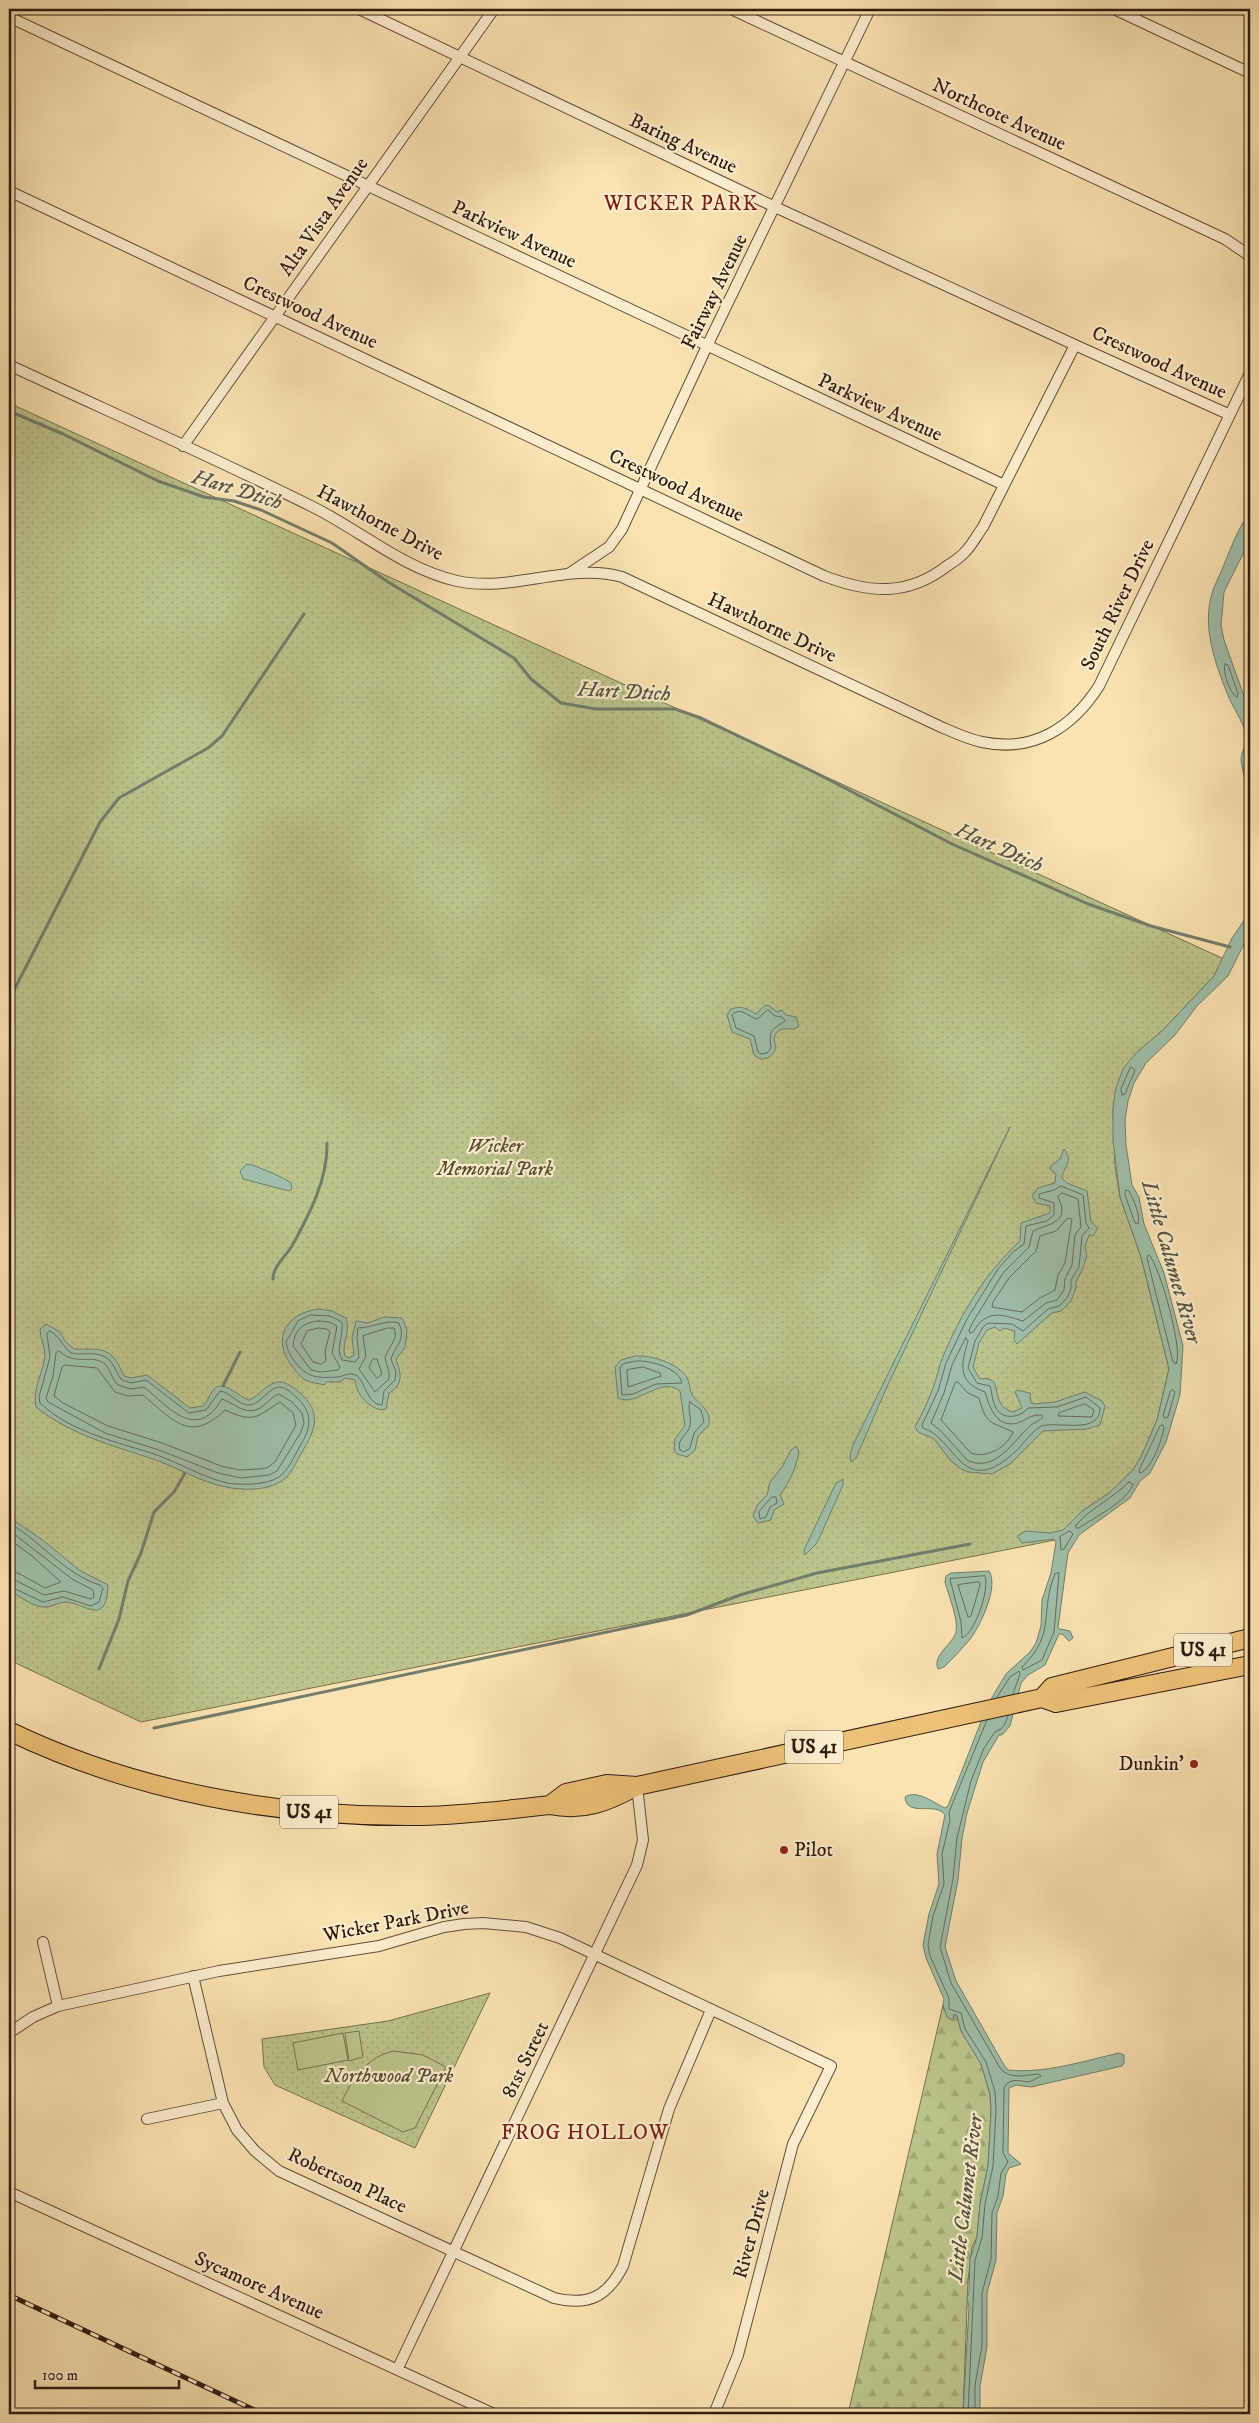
<svg xmlns="http://www.w3.org/2000/svg" width="1259" height="2423" font-family="'IM FELL DW Pica',serif">
	<defs>
		<pattern id="green-dots" width="8" height="8" patternUnits="userSpaceOnUse" patternTransform="scale(1.25)"><rect width="8" height="8" fill="#bcc48d"/><path d="M2 2h.1M6 6h.1" fill="none" stroke="#a2a878" stroke-width="1.8" stroke-linecap="round"/></pattern>
		<pattern id="forest-firs" width="22" height="20" patternUnits="userSpaceOnUse" patternTransform="scale(1.25)"><rect width="22" height="20" fill="#bcc48d"/><path d="M5 1l3.5 6h-7zM16 11l3.5 6h-7z" fill="#a2a878"/></pattern>
	</defs>
	<rect width="100%" height="100%" fill="#fae3b1"/>
	<filter id="stains"><feTurbulence type="fractalNoise" baseFrequency=".004" numOctaves="4"/><feColorMatrix values="0 0 0 0 .2 0 0 0 0 .09 0 0 0 0 .02 0 0 0 .5 -.17"/></filter>
	<radialGradient id="worn" r=".72"><stop offset=".6" stop-color="#630" stop-opacity="0"/><stop offset="1" stop-color="#630" stop-opacity=".3"/></radialGradient>
	<path fill="url(#green-dots)" stroke="#76704e" d="M9,403L1224,959L1214,976L1163,1030L1136,1053L1113,1108L1115,1167L1120,1197L1141,1257L1169,1369L1157,1420L1141,1457L1133,1470L1109,1493L1081,1512L1055,1540L141,1722L9,1660Z
		M490,1993L415,2148L275,2085L264,2067L262,2039L388,2021Z"/>
	<path fill="url(#forest-firs)" stroke="#76704e" d="M943,2005L944,2010L953,2020L954,2014L957,2016L961,2031L981,2064L990,2094L991,2111L988,2166L980,2204L977,2237L972,2247L968,2281L963,2414H848Z"/>
	<path fill="#bcc48d" stroke="#76704e" d="M359,2031L363,2057L349,2061L345,2033Z
		M343,2033L348,2060L298,2070L293,2043Z
		M394,2051L423,2055L446,2067L415,2128L403,2132L342,2101C353,2078 368,2056 394,2051Z"/>
	<path fill="#9ebeaa" stroke="#727d6c" d="M1250,519V540L1224,592L1221,625L1224,640L1250,713V805C1248,791 1243,775 1241,760C1241,751 1248,744 1246,735C1243,720 1232,707 1227,693C1215,663 1203,628 1211,597C1214,584 1221,574 1225,562C1231,548 1236,534 1244,521Z
		M1250,912V932L1228,976L1197,1006L1175,1035L1146,1063L1134,1083L1128,1101L1125,1120L1126,1145L1132,1185L1139,1197L1144,1224L1164,1273L1183,1346L1180,1395L1166,1442L1150,1473L1140,1481L1130,1498L1079,1535L1068,1553L1058,1627L1060,1629L1070,1631L1073,1638L1069,1641L1062,1634H1059L1045,1665L1028,1675L1021,1683L1010,1726L1002,1735H999L983,1762L967,1813L962,1838L958,1880L945,1947L956,1981L1004,2065L1008,2070C1044,2074 1084,2061 1119,2053L1124,2055V2063L1122,2066L1031,2087L1016,2085L1009,2088L1008,2153L1021,2164L1009,2168L1006,2174L1003,2196L997,2213L996,2260L987,2293V2347L980,2386V2414H963L969,2307L967,2298L969,2292L970,2259L977,2237L980,2204L988,2166L991,2111L990,2094L981,2064L961,2031L957,2016L954,2014L953,2020L947,2017L943,2005L944,1999L926,1958L923,1945L929,1914L939,1884L937,1854L945,1815C937,1801 906,1818 905,1797C917,1789 934,1803 945,1808L948,1806L988,1704L1006,1674L1030,1652L1036,1643L1041,1626L1042,1600L1051,1573L1056,1542L1054,1539L1022,1543L1017,1536L1026,1531L1050,1533L1063,1530L1081,1512L1109,1493L1133,1470L1141,1457L1157,1420L1169,1369L1141,1257L1120,1197L1113,1140V1108L1116,1088L1123,1069L1136,1053L1163,1030L1214,976L1232,938Z
		M768,1005L777,1012L782,1010L786,1015L796,1017L799,1026L794,1029C784,1029 777,1027 774,1039C778,1050 773,1059 760,1059L754,1055L750,1039L732,1032L727,1015L731,1009C742,1005 747,1009 756,1014L764,1006Z
		M1010,1127L885,1391L856,1458L851,1462L850,1455L853,1445Z
		M1064,1149C1074,1162 1064,1165 1062,1178L1067,1183L1087,1191L1091,1222L1098,1228L1093,1236L1089,1235L1085,1247L1087,1255L1083,1268L1076,1282V1288L1071,1301L1061,1311L1052,1313L1017,1344L1014,1340L1015,1331L1004,1328L1000,1331L995,1327L987,1330L979,1343L973,1367L980,1379C983,1379 985,1378 988,1379C1002,1380 990,1406 1013,1412L1022,1408L1015,1392L1017,1390L1030,1393L1031,1403L1034,1404L1055,1402L1085,1392L1102,1401L1105,1406L1100,1425L1087,1429L1043,1431L1010,1464L992,1474L968,1472L961,1469L951,1461L934,1439L918,1432L915,1427C922,1414 928,1402 933,1388C937,1379 938,1368 942,1359C960,1315 985,1273 1020,1241L1021,1223L1050,1213V1206L1036,1203L1032,1196L1038,1188L1055,1183L1056,1174L1050,1169L1051,1166L1060,1159Z
		M247,1164C253,1164 287,1179 291,1183L292,1189L289,1191L243,1179L240,1171Z
		M319,1309L332,1311L346,1318C351,1332 341,1345 345,1356L349,1358L354,1355L352,1338L356,1321L368,1323L384,1317L402,1318L407,1330L406,1340L405,1347L396,1359C401,1374 404,1384 389,1393L386,1409C376,1413 360,1399 357,1388C356,1386 356,1383 355,1380L345,1378L340,1382H326L324,1385C318,1383 311,1383 305,1380C300,1377 296,1371 292,1366C271,1339 286,1313 319,1309Z
		M46,1324L60,1332L65,1341L74,1349C89,1350 107,1345 117,1362C120,1366 121,1371 124,1376L131,1378L147,1375L190,1408L203,1406C208,1401 210,1394 214,1389C223,1379 239,1397 249,1400C259,1396 267,1383 278,1382C285,1381 292,1387 298,1391C325,1414 314,1432 299,1457C294,1467 289,1478 278,1483C265,1491 240,1490 226,1487C201,1482 180,1469 156,1460C114,1446 71,1435 36,1407C32,1390 43,1373 45,1356C45,1346 40,1338 40,1329Z
		M635,1356C650,1355 679,1363 687,1378C690,1383 689,1390 693,1396C701,1406 711,1410 709,1425L698,1436L695,1450L687,1457L677,1454L674,1450L675,1439L685,1425L680,1391C661,1375 636,1408 618,1398L615,1367L621,1360Z
		M796,1446L799,1451C797,1467 789,1483 780,1495L784,1504L774,1510L771,1520L758,1523L753,1516L758,1504L767,1495L770,1482L782,1467L791,1450Z
		M843,1479V1485L817,1543L805,1555L804,1550L836,1483Z
		M9,1517L44,1541L79,1570L108,1585C106,1627 87,1604 66,1602C59,1602 54,1606 47,1607C33,1608 20,1596 9,1590Z
		M989,1571C999,1586 981,1624 971,1638C963,1648 953,1658 944,1667L938,1669C932,1655 953,1644 956,1632C959,1621 948,1593 945,1582L946,1576L951,1573Z"/>
	<g fill="none" stroke-linecap="round" stroke-linejoin="round">
		<path stroke="#666c5c" stroke-width="1" d="M1225,664L1228,665L1238,694L1237,697C1230,694 1222,671 1225,664Z
			M768,1010L775,1016L782,1017L785,1021C770,1031 769,1030 771,1048L767,1053L761,1054L758,1052L754,1036L736,1028L732,1015C741,1006 748,1017 757,1019Z
			M1131,1067L1135,1070L1125,1094L1122,1095L1121,1089Z
			M1061,1186L1083,1195L1086,1223L1089,1228L1082,1236L1079,1267L1071,1280V1289L1067,1298L1059,1306L1048,1309L1023,1331L1012,1324L988,1323L983,1327L975,1341L968,1368L977,1383L990,1386C992,1392 992,1400 995,1406C1001,1421 1020,1418 1028,1408L1057,1407L1086,1397L1100,1408C1100,1435 1059,1421 1041,1426C1028,1434 1021,1449 1008,1458C961,1495 955,1438 923,1428L922,1425L938,1391L946,1363L967,1319L998,1269L1013,1252L1024,1244L1026,1226L1047,1221L1054,1215V1203L1039,1198V1194L1054,1190Z
			M1126,1190L1129,1191C1133,1199 1141,1215 1138,1224L1135,1223L1125,1195Z
			M1062,1193L1078,1199L1081,1227L1075,1235L1072,1265L1065,1279L1064,1290L1057,1300L1046,1303L1023,1321C1000,1314 987,1309 973,1332L970,1333L969,1330L973,1322L1003,1273L1029,1247L1033,1231C1050,1223 1071,1223 1058,1197Z
			M1068,1218L1072,1219L1065,1263L1058,1275L1055,1290L1040,1298L1022,1312L992,1307L993,1302L1009,1278L1036,1251L1040,1236L1056,1231Z
			M1149,1255C1159,1263 1184,1352 1176,1364L1173,1362L1147,1258Z
			M311,1315L330,1316L342,1322C344,1335 335,1349 342,1360L355,1362L359,1357L357,1338L358,1328C371,1328 387,1319 399,1323C406,1341 396,1344 391,1359L396,1372L395,1380L384,1391L382,1405C367,1404 366,1383 356,1375C348,1372 345,1376 338,1377C320,1378 308,1379 296,1363C291,1357 287,1350 286,1342L298,1321Z
			M319,1321L329,1322L337,1326L332,1353L340,1367L338,1370L321,1372L311,1370L293,1346C294,1330 303,1322 319,1321Z
			M319,1328L327,1329L330,1332L325,1351L326,1361L321,1364L313,1362L301,1344L307,1331Z
			M388,1328H394C399,1339 388,1347 385,1358L389,1372V1379L375,1392L359,1369L366,1356L363,1336Z
			M50,1331C59,1335 63,1347 71,1353C85,1356 100,1349 111,1362C115,1367 117,1374 122,1380L131,1383L146,1380L189,1413L206,1410L220,1391C231,1392 238,1406 250,1405C262,1403 268,1388 279,1387C285,1387 291,1392 295,1396C313,1411 312,1427 300,1446C293,1458 287,1475 273,1480C260,1485 240,1485 227,1483C203,1477 181,1464 157,1455C118,1442 72,1433 40,1403L39,1397L50,1357L47,1334Z
			M966,1338L968,1341C961,1365 957,1382 985,1392C990,1409 998,1432 1023,1421C1030,1417 1032,1415 1041,1415L1043,1417C1040,1421 1035,1422 1031,1425C1013,1441 995,1474 967,1460L941,1431L931,1423L944,1393L952,1365Z
			M59,1351C77,1367 90,1353 105,1364C110,1369 112,1379 118,1385L131,1389L144,1387C161,1400 187,1433 210,1414C216,1410 218,1404 222,1399C236,1404 247,1418 263,1406C268,1402 273,1396 279,1394L292,1402L302,1413L304,1423L301,1432L277,1471L269,1475L241,1478L218,1473L159,1450L105,1433L48,1402L46,1398L53,1376L56,1353Z
			M373,1359H377L382,1374L377,1378L369,1368Z
			M636,1361C650,1360 679,1368 682,1383L656,1384L633,1394L622,1395L620,1368L623,1364Z
			M65,1365L97,1368L115,1392L128,1396L143,1395C173,1420 190,1444 225,1410C254,1423 255,1418 280,1402L293,1413L296,1425L275,1462L267,1468L259,1469L240,1470L221,1466L162,1443L108,1426L63,1403L54,1396L62,1367Z
			M643,1367L660,1373L661,1376L628,1387L627,1370Z
			M958,1382L968,1393L979,1398C987,1427 991,1421 1013,1432C1007,1447 987,1459 971,1453L941,1420L955,1383Z
			M1173,1390L1175,1392L1168,1417L1165,1418L1163,1416L1170,1392Z
			M690,1402L701,1410L704,1422L694,1433L690,1448L684,1452L680,1450C676,1438 688,1436 690,1425C692,1417 687,1410 690,1402Z
			M1085,1404L1094,1410L1092,1417L1058,1416L1059,1413Z
			M1163,1425L1164,1428C1162,1440 1151,1470 1140,1473L1139,1470L1160,1426Z
			M1129,1482L1133,1484C1128,1501 1093,1518 1079,1528H1076V1525C1091,1508 1113,1498 1129,1482Z
			M772,1497H776L777,1503L770,1507L766,1517L760,1519L759,1512Z
			M9,1523C41,1541 64,1574 100,1585L103,1588L99,1602L91,1606L63,1597L43,1602L9,1586
			M9,1530L72,1579L93,1590L94,1597L91,1599L64,1591L44,1595L15,1580L9,1579
			M1070,1531L1073,1534L1064,1549L1061,1550L1060,1537Z
			M9,1539L32,1556L61,1582L45,1588L18,1573L9,1572
			M1059,1573L1054,1632L1042,1660L1023,1670L1022,1667C1057,1633 1039,1612 1055,1574Z
			M985,1576C990,1589 975,1633 962,1638L961,1622L950,1579Z
			M979,1582L980,1585L971,1616L968,1617L958,1585Z
			M997,1697L1010,1677L1019,1671L1020,1674L1013,1694
			M968,2414L975,2260L982,2238L985,2204L993,2166L996,2110L995,2092L986,2062L965,2029L961,2013L949,2009V1998L930,1956L928,1945L933,1916L944,1884L942,1854L950,1820L949,1812L987,1720
			M975,2414V2385L982,2346V2293L991,2259L992,2213L998,2196L1001,2173L1008,2162L1003,2153L1004,2088C1010,2077 1019,2081 1029,2082L1041,2076L1039,2074C1024,2075 1010,2080 1000,2068L951,1983L940,1947L953,1879L957,1838L971,1781L984,1748L995,1732L1001,1729L1005,1724L1008,1716"/>
		<path stroke="#727d6c" stroke-width="3" d="M9,411L63,434L158,481L204,497L234,501L261,510L332,543L388,582L514,658L531,679L561,703L596,709H675L701,718L814,772L952,844L1088,904L1151,926L1230,947
			M9,1000L100,822L119,798L208,748L222,736L304,614
			M273,1279C273,1266 286,1256 292,1246C309,1215 328,1179 327,1143
			M223,1386L240,1352
			M99,1669L119,1619L128,1581L141,1553L154,1512L174,1492L185,1473
			M154,1728L687,1615L740,1595L817,1573L970,1544"/>
		<g stroke="#624d38" stroke-width="12">
			<path id="minor" d="M359,9L775,207L1075,345
				M731,9L1225,239L1250,256
				M1114,9L1250,73
				M9,17L1004,485
				M9,191L824,576C869,593 907,597 947,566C953,562 960,558 965,552C972,545 977,535 983,527L1075,345L1228,414
				M9,365C110,412 213,457 313,507C361,531 404,569 457,581C512,593 568,562 622,577L939,726C953,732 967,739 982,742C1033,753 1072,728 1099,686L1250,373
				M183,446L494,9
				M570,573L609,547L622,529L707,346L870,9
				M43,1942L58,2006
				M193,1976L223,2103L237,2130L255,2151L279,2171L554,2298C587,2306 607,2298 623,2266L669,2109L711,2010
				M9,2033L33,2017L58,2006L219,1971L379,1946L444,1927L464,1924L483,1923L526,1927L560,1938L831,2066L793,2144L738,2355L714,2414
				M147,2119L223,2103
				M9,2192L494,2414
				M398,2368L637,1865L643,1840L637,1786"/>
		</g>
		<g stroke="#2f1b0f" stroke-width="20">
			<path id="trunk" d="M1042,1698L1052,1687L1250,1638
				M9,1731C135,1792 282,1818 422,1816C465,1815 507,1810 550,1805C584,1812 607,1802 637,1786L1042,1698L1056,1703L1250,1665
				M550,1805L566,1793L607,1784L637,1786"/>
		</g>
		<use href="#minor" stroke="#fcedcc" stroke-width="10"/>
		<use href="#trunk" stroke="#edc278" stroke-width="18"/>
		<g stroke="#2f1b0f" stroke-width="5">
			<path id="rail" d="M9,2295L263,2414"/>
		</g>
		<use href="#rail" stroke="#fcedcc" stroke-width="3" stroke-dasharray="9" stroke-linecap="butt"/>
	</g>
	<g fill="#8f2418" stroke="#fcedcc" stroke-width="2">
		<circle cx="1194" cy="1764" r="5"/>
		<circle cx="784" cy="1850" r="5"/>
	</g>
	<g text-anchor="middle" dominant-baseline="central" stroke-width="4.5" stroke-linejoin="round" paint-order="stroke">
		<g fill="#fcedcc" stroke="#6c5a48" stroke-width="1">
			<rect x="1174" y="1633.5" width="58" height="33" rx="4"/>
			<rect x="785" y="1730.5" width="58" height="33" rx="4"/>
			<rect x="280" y="1795.5" width="58" height="33" rx="4"/>
		</g>
		<g font-size="19" font-weight="bold" fill="#2f1b0f">
			<text x="1203" y="1650">US 41</text>
			<text x="814" y="1747">US 41</text>
			<text x="309" y="1812">US 41</text>
		</g>
		<g font-size="20" fill="#2f1b0f" stroke="#fcedcc">
			<text transform="translate(999 115) rotate(25)">Northcote Avenue</text>
			<text transform="translate(683 144) rotate(25)">Baring Avenue</text>
			<text transform="translate(324 217) rotate(-55)">Alta Vista Avenue</text>
			<text transform="translate(514 235) rotate(25)">Parkview Avenue</text>
			<text transform="translate(715 292) rotate(-64)">Fairway Avenue</text>
			<text transform="translate(310 313) rotate(25)">Crestwood Avenue</text>
			<text transform="translate(1159 363) rotate(25)">Crestwood Avenue</text>
			<text transform="translate(880 408) rotate(25)">Parkview Avenue</text>
			<text transform="translate(676 486) rotate(25)">Crestwood Avenue</text>
			<text transform="translate(380 523) rotate(28)">Hawthorne Drive</text>
			<text transform="translate(1118 605) rotate(-64)">South River Drive</text>
			<text transform="translate(772 628) rotate(25)">Hawthorne Drive</text>
			<text transform="translate(396 1922) rotate(-11)">Wicker Park Drive</text>
			<text transform="translate(526 2060) rotate(-64)">81st Street</text>
			<text transform="translate(347 2181) rotate(25)">Robertson Place</text>
			<text transform="translate(752 2234) rotate(-75)">River Drive</text>
			<text transform="translate(259 2286) rotate(24)">Sycamore Avenue</text>
		</g>
		<g font-size="20" font-style="italic" fill="#594e35" stroke="#fcedcc">
			<text x="495" y="1146">Wicker<tspan x="495" dy="23">Memorial Park</tspan></text>
			<text x="389" y="2076">Northwood Park</text>
		</g>
		<g font-size="20" fill="#2f1b0f" stroke="#fcedcc" text-anchor="end">
			<text x="1184" y="1764">Dunkin'</text>
			<text x="794" y="1850" text-anchor="start">Pilot</text>
		</g>
		<g font-size="21" letter-spacing="1" fill="#7a1f14" stroke="#fcedcc">
			<text x="681" y="204">WICKER PARK</text>
			<text x="585" y="2133">FROG HOLLOW</text>
		</g>
		<g font-size="21" font-style="italic" fill="#565445" stroke="#fcedcc">
			<text transform="translate(237 490) rotate(17)">Hart Dtich</text>
			<text transform="translate(624 692) rotate(3)">Hart Dtich</text>
			<text transform="translate(999 848) rotate(24)">Hart Dtich</text>
			<text transform="translate(1171 1262) rotate(74)">Little Calumet River</text>
			<text transform="translate(966 2198) rotate(-83)">Little Calumet River</text>
		</g>
	</g>
	<rect width="1259" height="2423" fill="none" stroke="#fae3b1" stroke-width="30"/>
	<rect x="10" y="10" width="1239" height="2403" fill="none" stroke="#2f1b0f" stroke-width="2.5"/>
	<rect x="15" y="15" width="1229" height="2393" fill="none" stroke="#2f1b0f"/>
	<path d="M35 2380v8h144v-8" fill="none" stroke="#2f1b0f" stroke-width="2.5"/>
	<text x="42" y="2380" font-size="15" fill="#2f1b0f" stroke="#fcedcc" stroke-width="4" paint-order="stroke">100 m</text>
	<rect width="100%" height="100%" filter="url(#stains)"/>
	<rect width="100%" height="100%" fill="url(#worn)"/>
</svg>
